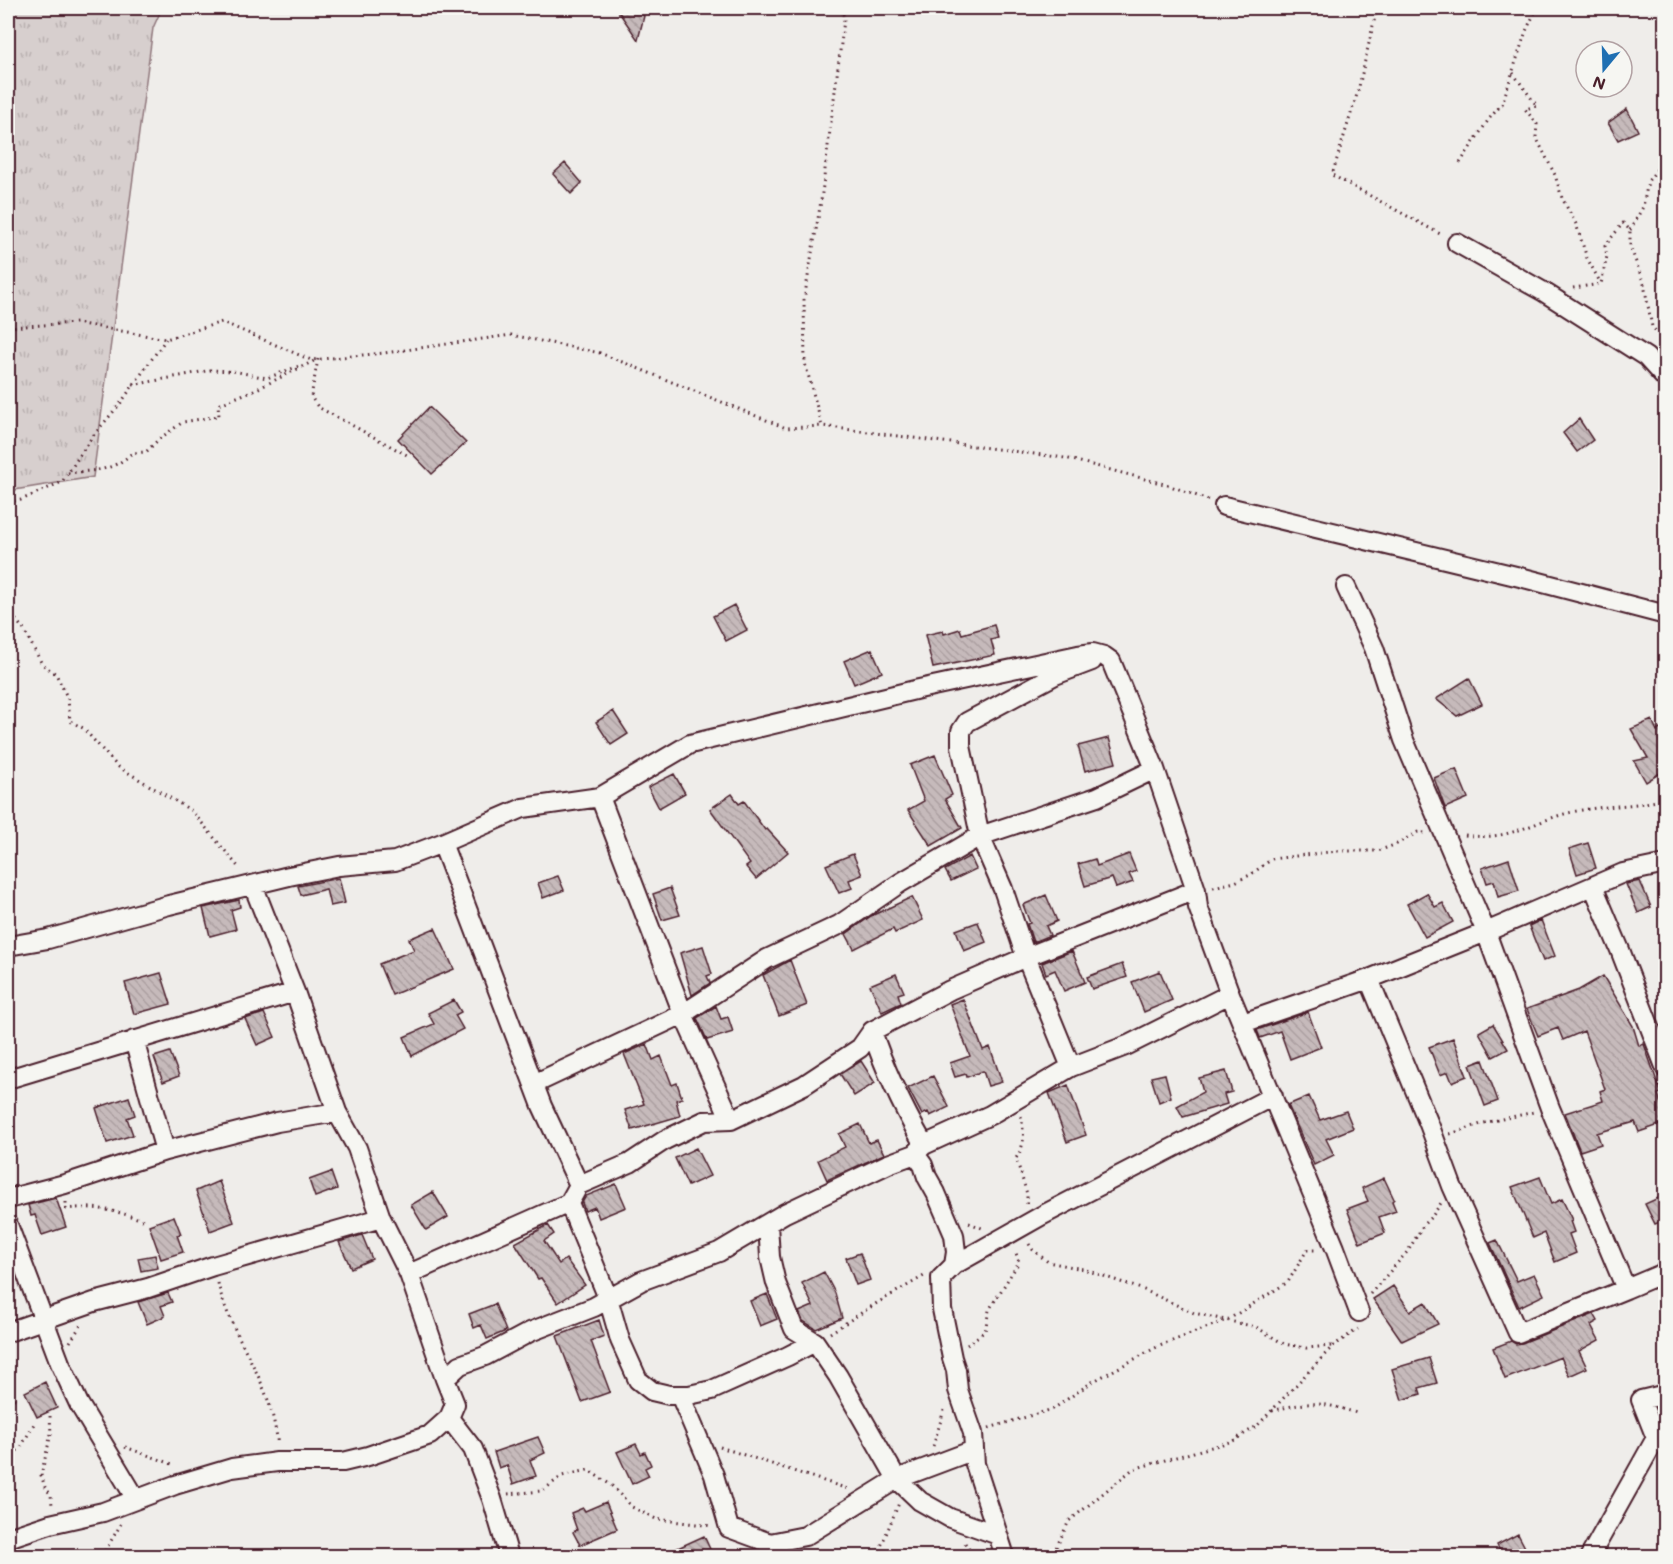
<svg xmlns="http://www.w3.org/2000/svg" width="1673" height="1564" font-family="Mali,sans-serif">
	<defs>
		<pattern id="grass-tufts" width="24" height="20" patternUnits="userSpaceOnUse" patternTransform="scale(1.5)"><rect width="24" height="20" fill="#d7cfce"/><path d="M3 7l-1-3M5 7V3M7 7l1-3M15 17l-1-3M17 17v-4M19 17l1-3" fill="none" stroke="#bab1b1"/></pattern>
		<pattern id="building-back-hatch" width="6" height="6" patternUnits="userSpaceOnUse" patternTransform="scale(1.5)"><rect width="6" height="6" fill="#c6babb"/><path d="M-1 5l2 2M0 0l6 6M5-1l2 2" fill="none" stroke="#ac9fa1"/></pattern>
	</defs>
	<rect width="100%" height="100%" fill="#efedea"/>
	<filter id="ink" filterUnits="userSpaceOnUse"><feTurbulence type="fractalNoise" baseFrequency=".0167" numOctaves="2"/><feDisplacementMap in="SourceGraphic" scale="12" xChannelSelector="R" yChannelSelector="G"/><feConvolveMatrix kernelMatrix="1 2 1 2 8 2 1 2 1" color-interpolation-filters="sRGB"/></filter>
	<g filter="url(#ink)">
		<path fill="url(#grass-tufts)" stroke="#90777c" stroke-width="1.5" d="M8,8H162L153,28L93,477L8,491Z"/>
		<path fill="url(#building-back-hatch)" stroke="#4a1f2b" stroke-width="1.5" d="M616,8H638L644,16L638,40Z
			M1627,109L1638,131L1618,140L1608,123Z
			M565,163L582,183L571,194L553,174Z
			M429,407L466,443L432,474L398,439Z
			M1579,419L1593,440L1577,452L1563,433Z
			M734,605L747,630L726,641L713,616Z
			M994,625L998,638L991,640L995,655L933,668L925,635L943,631L944,634L960,629L962,634Z
			M872,649L882,672L854,684L844,661Z
			M1469,678L1482,704L1457,716L1436,699Z
			M613,711L628,734L611,745L596,722Z
			M1652,720L1657,731L1665,726V770L1646,782L1634,761L1648,758L1631,729Z
			M1109,738L1116,763L1085,771L1078,746Z
			M935,755L952,795L945,799L962,828L931,846L908,810L924,801L910,765Z
			M1456,769L1468,798L1445,808L1434,778Z
			M674,774L685,793L659,808L648,787Z
			M732,794L739,804L744,801L765,830L767,829L788,852L756,879L746,867L750,864L710,809Z
			M1588,843L1596,868L1577,874L1569,849Z
			M853,854L862,875L849,880L852,888L839,893L826,865Z
			M1129,854L1136,871L1129,874L1133,882L1116,888L1112,878L1085,886L1078,864L1095,859L1097,866Z
			M970,856L976,869L951,881L945,870Z
			M1509,859L1519,891L1498,897L1494,881L1487,883L1482,868Z
			M558,876L564,890L543,898L538,883Z
			M339,878L345,903L330,906L326,889L301,895L298,886Z
			M1640,881L1651,907L1638,913L1626,884Z
			M670,888L680,915L662,920L653,894Z
			M1427,893L1435,907L1443,903L1453,922L1425,937L1407,904Z
			M1046,895L1057,921L1046,926L1050,935L1033,942L1027,924L1030,923L1023,905Z
			M912,897L923,920L895,933L893,929L854,949L846,934L871,916Z
			M239,900L240,907L231,910L236,929L210,936L203,908Z
			M1541,920L1555,956L1543,961L1529,926Z
			M978,922L986,942L964,951L956,930Z
			M435,928L454,969L392,995L379,964L414,950L409,939Z
			M703,946L712,974L707,976L710,983L692,995L680,953Z
			M1072,951L1085,982L1064,991L1055,970L1046,974L1042,963Z
			M790,960L807,1005L779,1016L763,975Z
			M1122,964L1127,977L1092,989L1087,977Z
			M1160,971L1172,1000L1144,1012L1132,982Z
			M161,973L171,1004L134,1014L125,983Z
			M896,974L904,992L898,994L901,1003L882,1012L870,985Z
			M1603,976L1633,1026L1639,1046L1644,1044L1661,1093L1658,1094L1665,1117V1123L1639,1132L1635,1122L1597,1133L1601,1144L1580,1151L1565,1113L1603,1101L1600,1091L1605,1089L1584,1031L1563,1040L1558,1028L1538,1036L1527,1009L1579,990Z
			M963,999L983,1050L990,1047L1002,1082L988,1086L983,1071L967,1077L966,1074L955,1077L950,1063L970,1056L950,1004Z
			M454,1000L461,1012L455,1015L463,1029L412,1056L404,1037L434,1024L428,1013Z
			M716,1006L721,1019L728,1017L733,1032L707,1040L697,1018Z
			M1308,1012L1321,1047L1290,1059L1280,1031L1260,1038L1257,1030Z
			M264,1013L275,1037L257,1045L245,1019Z
			M1493,1024L1508,1049L1493,1057L1479,1032Z
			M1453,1038L1467,1076L1452,1082L1448,1072L1440,1075L1429,1047Z
			M647,1044L653,1060L661,1056L672,1085L677,1083L682,1098L676,1100L680,1116L632,1130L625,1110L644,1104L624,1054Z
			M170,1052L179,1076L163,1082L154,1057Z
			M1483,1060L1498,1101L1485,1106L1470,1065Z
			M861,1061L875,1083L854,1096L840,1074Z
			M1226,1071L1232,1092L1224,1094L1227,1104L1183,1117L1177,1106L1203,1092L1199,1078Z
			M1165,1074L1171,1097L1159,1102L1151,1077Z
			M933,1076L949,1107L930,1116L928,1112L922,1115L908,1088Z
			M1068,1085L1086,1135L1067,1142L1049,1093Z
			M1309,1096L1320,1120L1346,1111L1353,1128L1326,1139L1334,1155L1314,1165L1288,1105Z
			M129,1097L135,1115L127,1118L133,1135L107,1143L96,1108Z
			M860,1124L869,1143L877,1140L884,1154L827,1180L818,1160L845,1147L839,1134Z
			M696,1148L710,1176L688,1186L675,1158Z
			M331,1172L337,1189L315,1197L309,1180Z
			M1540,1177L1551,1204L1562,1199L1572,1220L1570,1221L1574,1232L1569,1234L1576,1253L1555,1262L1544,1233L1533,1238L1512,1187Z
			M1384,1178L1394,1199L1392,1201L1396,1211L1379,1217L1385,1233L1360,1243L1347,1209L1368,1201L1362,1188Z
			M219,1181L234,1222L210,1231L196,1191Z
			M616,1184L626,1207L599,1218L595,1207L585,1211L582,1203L586,1196Z
			M433,1192L448,1217L426,1230L411,1205Z
			M1665,1195V1220L1655,1224L1645,1204Z
			M56,1198L66,1227L42,1235L35,1215L31,1216L28,1205Z
			M174,1216L181,1234L177,1235L183,1252L161,1259L149,1225Z
			M548,1225L554,1234L544,1241L559,1264L566,1259L585,1285L558,1303L541,1278L538,1279L515,1243Z
			M362,1235L372,1259L351,1268L339,1242Z
			M1497,1240L1517,1281L1534,1274L1544,1295L1519,1307L1490,1243Z
			M860,1253L870,1280L856,1285L846,1258Z
			M155,1255L158,1268L141,1271L138,1258Z
			M824,1272L835,1293L842,1318L816,1329L803,1321L799,1312L813,1306L802,1283Z
			M1393,1286L1410,1311L1425,1302L1438,1324L1402,1341L1373,1299Z
			M168,1293L172,1302L161,1306L165,1316L147,1324L138,1302Z
			M767,1294L777,1319L760,1326L750,1301Z
			M495,1304L506,1331L487,1339L481,1325L474,1328L469,1314Z
			M1594,1314L1598,1321L1591,1325L1599,1340L1579,1351L1587,1368L1569,1376L1561,1357L1505,1379L1493,1348L1511,1341L1516,1344L1522,1343Z
			M599,1320L604,1336L591,1341L610,1392L582,1402L557,1336Z
			M1429,1358L1437,1383L1419,1388L1421,1394L1402,1400L1392,1369Z
			M45,1382L57,1408L37,1417L25,1392Z
			M538,1437L545,1453L530,1460L536,1476L513,1484L507,1465L499,1468L494,1452Z
			M636,1444L641,1454L645,1452L651,1465L645,1468L649,1476L632,1484L617,1452Z
			M606,1502L617,1529L580,1545L573,1532L577,1530L571,1513L583,1508L585,1511Z
			M1518,1534L1530,1557H1503L1497,1545Z
			M704,1536L710,1549L692,1557H658Z"/>
		<g fill="none" stroke-linecap="round" stroke-linejoin="round">
			<g stroke="#4a1f2b" stroke-width="22">
				<path id="street" d="M1457,243L1544,292L1646,357L1666,379
					M1224,506L1520,577L1666,615
					M1346,587L1374,648L1404,740L1486,932L1550,1108L1626,1289L1666,1272
					M600,797L683,1014L731,1120
					M442,843L542,1106L579,1185
					M253,885L295,992L337,1112L357,1148L381,1218L409,1274L445,1379
					M1593,886L1620,950L1666,1069
					M8,946L48,939L169,905L289,876L339,866L395,861L442,843L523,808L600,797L690,744L919,689L1078,655L1093,653L1104,656L1111,661L1155,769L1196,890L1198,907L1230,994L1335,1248L1359,1312
					M1369,979L1429,1124L1452,1186L1518,1333L1626,1289
					M1243,1023L1369,979L1486,932L1623,873L1666,864
					M872,1031C885,1071 903,1108 924,1145
					M134,1040L165,1151
					M1071,1067L1026,957L1003,889L980,836L961,746V731L967,722L1055,675L1092,661
					M8,1079L295,992
					M534,1084L683,1014L767,959L839,925L900,883L980,836L1097,797L1155,769
					M915,1154L923,1165L927,1177L936,1193L954,1235L956,1252L954,1265L941,1278L942,1309L952,1358L956,1370L958,1390L973,1433L975,1464L1003,1550L1000,1556
					M8,1199L65,1184L165,1151L277,1122L337,1112
					M569,1203L608,1298L620,1340L638,1380L652,1391L669,1395H689L712,1390L788,1356L815,1342
					M768,1224L770,1257L776,1283L794,1329L815,1342L838,1376L897,1479L920,1501L950,1518L998,1535
					M8,1225L60,1363L79,1404L136,1499
					M954,1265L1041,1216L1273,1096
					M409,1274L569,1203L579,1185L630,1163L665,1140L704,1121L731,1120L804,1085L860,1048L872,1031L950,990L1026,957L1196,890
					M8,1332L94,1302L148,1288L213,1266L381,1218
					M680,1395L714,1475L729,1528L770,1543L805,1536L897,1479L974,1450
					M449,1418L473,1449L492,1499L509,1556
					M8,1538L50,1524L103,1512L175,1485L232,1468L277,1462H343L368,1456L430,1435L449,1418L455,1404L445,1379L460,1365L485,1356L530,1332L594,1307L641,1281L719,1252L785,1213L888,1164L915,1154L924,1145L990,1115L1071,1067L1128,1045L1230,994
					M1590,1556L1656,1438L1641,1400L1666,1394"/>
			</g>
			<path stroke="#4a1f2b" stroke-width="3" stroke-dasharray="1.5 4.5" stroke-linecap="butt" d="M842,8L844,20L821,201L804,300L805,363L822,426L1065,458L1168,485L1208,500
				M1377,8L1358,91L1332,175L1442,235
				M1513,73L1537,106L1525,109L1537,124L1536,137L1555,175L1562,198L1576,224L1587,258L1600,282
				M1460,163L1489,119L1502,104L1526,31L1537,8
				M1630,230L1643,207L1648,181L1659,167L1661,150L1666,147
				M1573,288L1601,284L1607,256L1605,246L1623,223L1630,230V246L1644,284L1652,327L1663,339L1658,344
				M8,327L76,323L166,339L222,322L311,360L384,353L511,335L600,353L786,428L822,426
				M318,359L311,397L318,407L407,455
				M133,385L211,370L233,371L267,378L299,366
				M68,473C95,470 112,472 132,453L146,452L159,439L183,422L219,416L218,405L261,387L316,360
				M8,502L21,500L62,482L92,437L120,404L166,339
				M8,610L24,630L42,664L56,674L68,699L70,721L83,728L117,766L192,811L240,869
				M1465,835C1508,842 1529,823 1568,813C1600,805 1634,807 1666,799
				M1213,887L1235,882L1250,875L1272,859L1337,851H1378L1397,844L1418,832L1425,833
				M1021,1116C1024,1133 1026,1144 1016,1158L1027,1194V1204
				M1450,1134L1484,1123L1534,1112
				M66,1202V1209C95,1205 116,1211 143,1220
				M969,1223L982,1228
				M1029,1244L1033,1250L1048,1262L1083,1269L1144,1290L1194,1313L1256,1327L1284,1344L1306,1348L1332,1346
				M218,1283C229,1332 264,1372 274,1422C275,1429 278,1437 277,1445
				M1370,1294L1408,1251L1424,1224L1433,1215L1441,1203
				M830,1333L877,1303L924,1276
				M70,1342L81,1325
				M967,1345L985,1331L989,1310L1019,1262L1015,1250
				M8,1397L18,1400
				M1272,1411C1312,1400 1321,1402 1360,1414
				M50,1416L51,1434L41,1475L45,1487L51,1495L52,1505
				M989,1428L1053,1409L1092,1382L1157,1347L1229,1319L1288,1282L1307,1250H1316
				M933,1446L945,1407
				M125,1447L175,1465
				M720,1447L848,1489
				M8,1459L21,1447L34,1424
				M508,1494L542,1491L562,1476L588,1470L611,1485L632,1507L656,1519L712,1526
				M965,1543L973,1556
				M102,1556L121,1524
				M877,1556L899,1503
				M1048,1556L1055,1550L1069,1521L1133,1469L1233,1441L1257,1426L1333,1346L1358,1329"/>
			<use href="#street" stroke="#f6f6f2" stroke-width="18"/>
		</g>
	</g>
	<rect width="1673" height="1564" fill="none" stroke="#f6f6f2" stroke-width="30"/>
	<rect x="15" y="15" width="1643" height="1534" fill="none" stroke="#4a1f2b" stroke-width="2" filter="url(#ink)"/>
	<g transform="translate(1604 69) rotate(199)"><circle r="28" fill="#f6f6f2" stroke="#b1a0a2" stroke-width="1.5"/>
	<path d="M0-4.5L10 22L0 15L-10 22Z" fill="#1f6fb2"/>
	<text y="-9" font-size="16" font-weight="bold" text-anchor="middle" fill="#4a1f2b">N</text>
	</g>
</svg>
